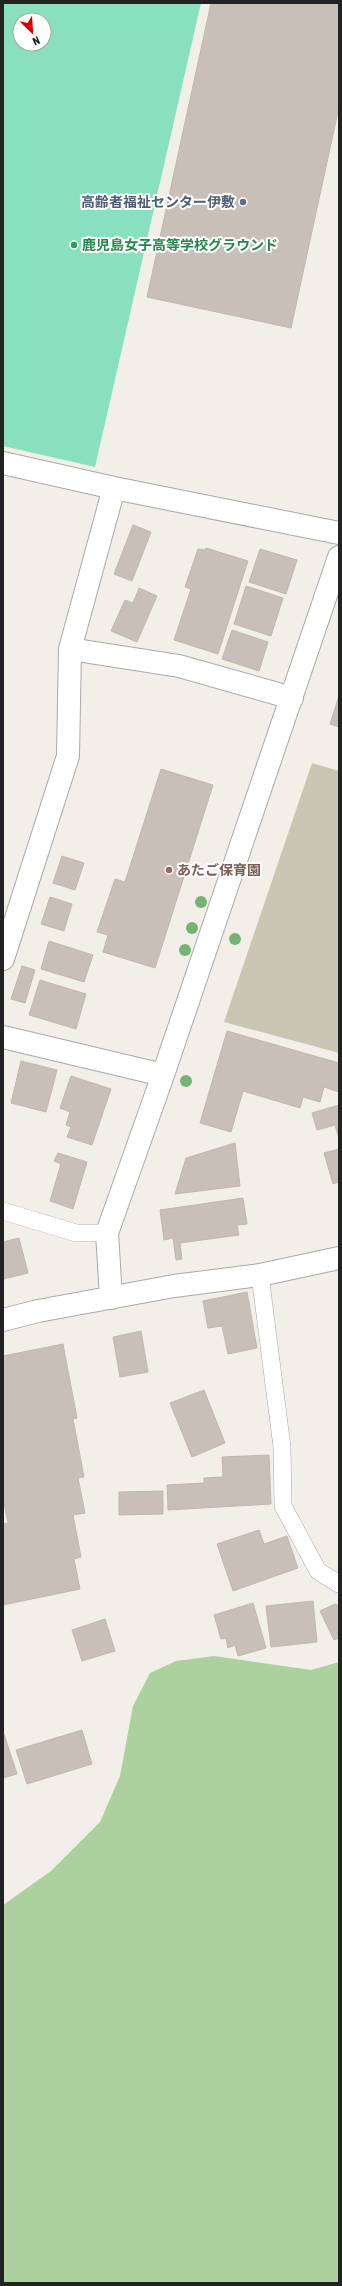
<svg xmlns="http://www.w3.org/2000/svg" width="342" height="2286" font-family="'Asap Condensed','Noto Sans JP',sans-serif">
	<rect width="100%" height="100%" fill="#f2efe9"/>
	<path fill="#c7c7b4" d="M312,763L339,771V1053L224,1022Z"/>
	<path fill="#add19e" d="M214,1656L311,1670L339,1662V2283H3V1905L51,1871L100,1822L120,1776L133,1706L150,1673L176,1661Z"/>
	<path fill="#88e0be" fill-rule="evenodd" d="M3,3H201L95,467L3,446ZM20,20H44V44H20Z"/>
	<path fill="#c7bfb8" stroke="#c4b6ab" d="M211,3H339V107L291,328L147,297Z
		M133,525L151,532L132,581L114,574Z
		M206,548L248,561L218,654L174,640L191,589L185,587L198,549L205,550Z
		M260,549L297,560L286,594L249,582Z
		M246,586L283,598L271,636L234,624Z
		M139,588L157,596L137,642L111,631L125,600L133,603Z
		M232,630L268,642L259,671L222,659Z
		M339,696V727L330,724Z
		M161,769L213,785L155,968L103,952L108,935L97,932L115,879L125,882Z
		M62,856L84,863L75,890L53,883Z
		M50,897L72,904L64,931L41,924Z
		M49,941L93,955L84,982L41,969Z
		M22,966L35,970L25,1003L11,999Z
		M40,980L86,994L76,1029L29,1015Z
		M227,1031L339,1063V1092L324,1087L320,1102L303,1097L300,1108L243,1091L231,1132L200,1123Z
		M21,1061L57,1070L46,1112L11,1103Z
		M71,1076L111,1089L92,1145L67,1137L71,1127L66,1125L70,1112L60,1108Z
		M339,1105V1139L335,1125L317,1130L312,1113Z
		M235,1143L240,1186L175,1194L186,1158Z
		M339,1149V1182L333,1184L324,1153Z
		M58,1153L87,1162L73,1209L50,1201L61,1164L54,1161Z
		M243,1198L247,1224L237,1225L239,1235L180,1243L182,1259L176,1260L173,1238L164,1240L160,1210Z
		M19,1238L28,1273L3,1279V1242Z
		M247,1292L257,1348L228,1354L222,1326L208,1328L203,1301Z
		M141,1331L148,1372L120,1377L113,1337Z
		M63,1344L77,1418L73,1419L84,1477L78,1478L85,1513L73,1515L81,1557L74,1559L80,1589L3,1605V1524L8,1523L3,1498V1356Z
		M204,1390L225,1443L192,1457L170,1403Z
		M269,1455L271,1504L168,1510L167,1485L204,1483V1478L223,1477L222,1457Z
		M163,1491V1514L119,1515V1492Z
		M259,1530L264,1544L287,1536L298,1568L233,1591L217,1544Z
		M313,1601L317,1642L271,1647L266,1606Z
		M253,1603L266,1648L238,1656L235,1645L228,1648L226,1638L221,1639L214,1615Z
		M335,1604L339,1606V1638L334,1640L320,1611Z
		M105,1619L115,1651L82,1661L72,1630Z
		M82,1730L92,1764L27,1784L16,1750Z
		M4,1734L17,1774L3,1778V1735Z"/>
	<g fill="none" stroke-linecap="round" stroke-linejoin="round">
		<g stroke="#a9a9a9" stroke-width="18">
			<path id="lane" d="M3,1211L76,1233H107
				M260,1275L282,1447L283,1506L318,1571L339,1584"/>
		</g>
		<g stroke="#a9a9a9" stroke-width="24">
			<path id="street" d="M3,463L114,488L339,533
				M70,649L179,666L292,698
				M3,959L68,756L70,649L114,488
				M3,1037L163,1075
				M111,1298L107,1233L163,1075L339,557
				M3,1320L38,1311L174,1286L260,1275L339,1258"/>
		</g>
		<use href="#lane" stroke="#fff" stroke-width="17"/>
		<use href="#street" stroke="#fff" stroke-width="22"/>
	</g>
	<g fill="#74b475">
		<circle cx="201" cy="902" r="6"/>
		<circle cx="192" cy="928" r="6"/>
		<circle cx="235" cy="939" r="6"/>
		<circle cx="185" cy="950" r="6"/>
		<circle cx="186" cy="1081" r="6"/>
	</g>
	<circle fill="#5c6f8a" stroke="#fff" stroke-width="1.5" cx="243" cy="202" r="4"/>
	<circle fill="#2e9e5b" stroke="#fff" stroke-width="1.5" cx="74" cy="245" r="4"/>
	<circle fill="#8d6e63" stroke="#fff" stroke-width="1.5" cx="169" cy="870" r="4"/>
	<g text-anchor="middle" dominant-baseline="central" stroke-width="4" stroke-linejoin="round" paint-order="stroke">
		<g font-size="14" font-weight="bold" fill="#4e5e75" stroke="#fff" text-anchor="end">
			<text x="235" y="202">高齢者福祉センター伊敷</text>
		</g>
		<g font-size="14" font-weight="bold" fill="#27864d" stroke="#fff" text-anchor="start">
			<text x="82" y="245">鹿児島女子高等学校グラウンド</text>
		</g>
		<g font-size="14" font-weight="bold" fill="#785e54" stroke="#fff" text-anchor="start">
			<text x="177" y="870">あたご保育園</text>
		</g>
	</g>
	<rect width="342" height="2286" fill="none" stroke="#222222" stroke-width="8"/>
	<g transform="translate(32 32) rotate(155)"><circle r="19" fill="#ffffff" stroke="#a7a7a7"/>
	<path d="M0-3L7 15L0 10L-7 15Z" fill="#d40000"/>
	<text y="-6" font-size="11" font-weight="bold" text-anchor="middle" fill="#222222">N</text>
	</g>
</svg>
